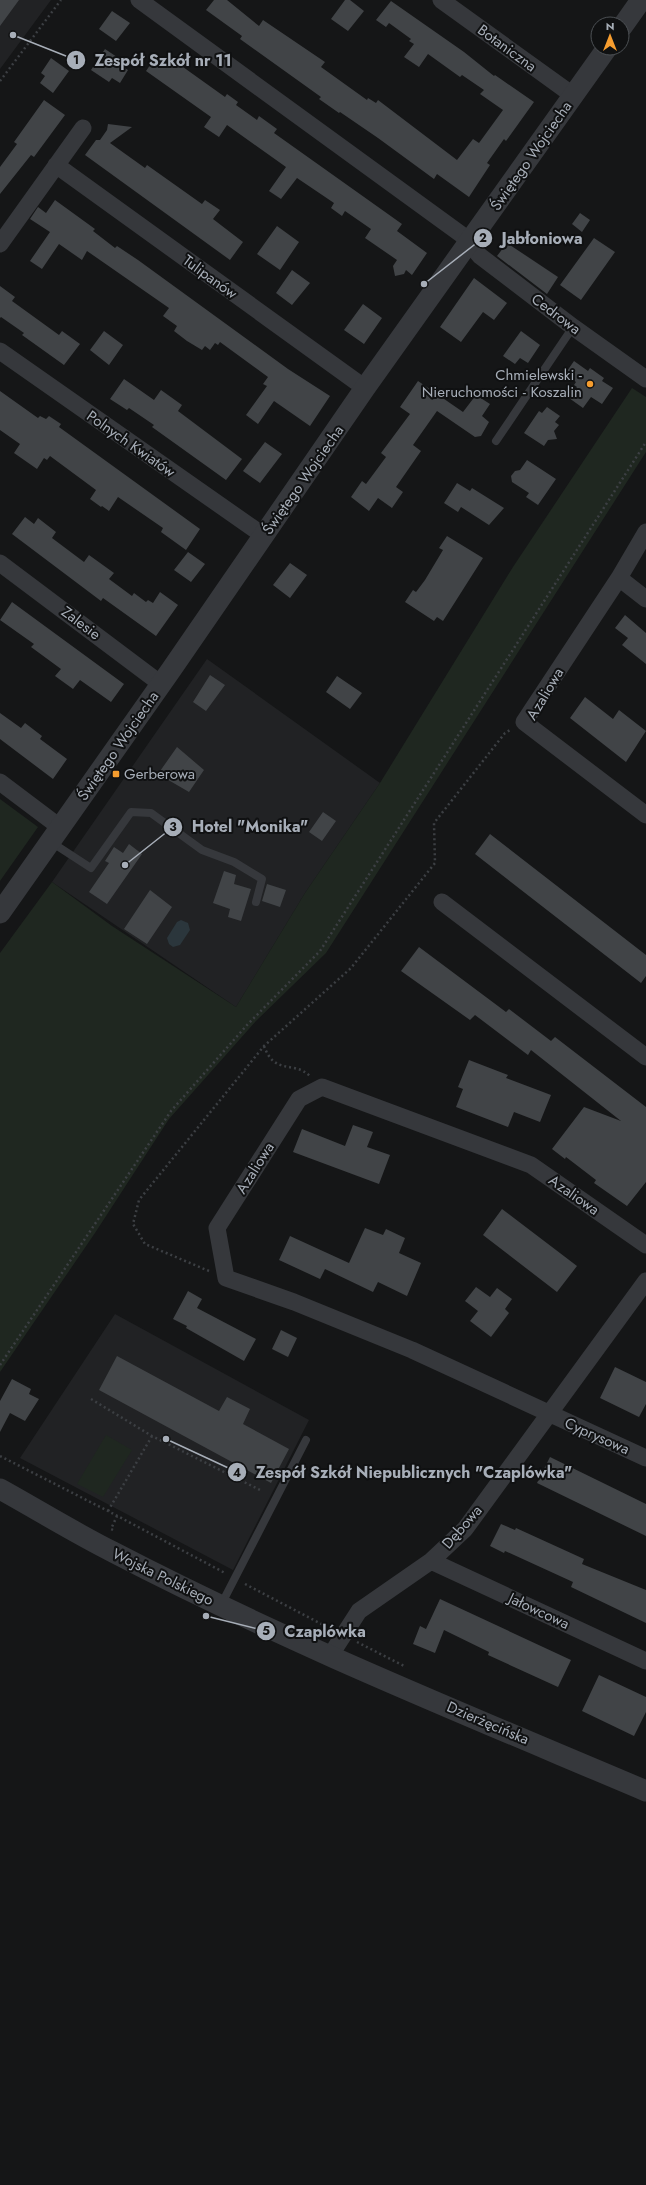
<svg xmlns="http://www.w3.org/2000/svg" width="646" height="2185" font-family="Jost,sans-serif">
	<rect width="100%" height="100%" fill="#151617"/>
	<path fill="#212224" d="M0,0H51L0,69Z
		M207,659L380,783L305,893L236,1007L52,882Z
		M115,1314L309,1420L233,1570L20,1458Z"/>
	<path fill="#1f2720" d="M632,388L646,397V452L326,953L256,1021L169,1119L95,1233L0,1372V953L52,882L112,926L236,1007L305,893L380,783L513,567Z
		M0,799L38,827L0,881Z
		M106,1435L132,1450L103,1497L77,1484Z"/>
	<path fill="#2b363c" d="M181,920L188,923L190,930L180,945L173,947L169,944L167,938L177,922Z"/>
	<path fill="#414447" d="M0,0H19L0,26Z
		M214,0H227L259,26L263,20L325,62L321,67L367,100L368,98L376,103L378,100L457,160L473,139L479,143L503,110L480,94L484,90L462,75L460,77L428,54L419,67L404,57L414,44L409,41L411,39L389,23L386,27L376,20L391,1L464,52L494,76L495,75L534,102L506,141L504,139L487,163L490,165L469,197L437,174L434,179L378,138L340,112L339,113L319,99L321,97L240,39L242,36L206,10Z
		M345,0H350L364,11L348,31L331,19Z
		M112,11L130,23L116,41L99,29Z
		M105,49L120,59L117,63L128,70L120,83L112,78L109,82L91,70Z
		M157,55L165,61L169,57L225,97L227,94L238,102L236,105L257,120L259,116L277,129L274,133L402,224L397,231L427,253L412,275L406,270L404,274L395,276L393,266L397,260L365,238L371,229L345,211L342,216L331,208L334,203L297,178L281,199L269,191L286,167L227,125L219,137L204,127L211,117L146,71Z
		M51,58L69,71L53,93L40,83L45,76L41,73Z
		M44,100L65,115L34,157L31,155L0,194V167L17,144L14,142Z
		M108,124L132,127L110,143L145,168L147,165L202,204L205,200L220,210L213,219L243,242L230,260L85,155L96,140H100L107,130Z
		M55,200L95,229L93,231L115,248L117,246L138,260L288,369L330,396L310,426L274,401L258,424L246,415L267,386L263,384L268,377L220,342L218,345L215,343L210,350L205,346L202,350L187,341L174,331L177,326L163,316L169,308L87,251L82,260L59,244L42,269L30,261L50,232L30,219L38,207L46,213Z
		M580,213L590,220L582,232L572,224Z
		M277,226L299,242L280,270L257,254Z
		M594,238L615,252L581,300L560,285Z
		M507,243L558,277L547,294L497,256Z
		M292,270L310,283L292,305L276,293Z
		M474,278L507,303L494,320L483,312L461,342L440,327Z
		M0,286L15,297L12,301L59,335L62,331L80,344L64,365L22,335L24,333L1,317L0,318Z
		M363,304L382,318L364,344L344,330Z
		M104,331L123,345L109,365L90,350Z
		M521,331L540,345L528,363L520,358L515,364L503,356Z
		M574,361L588,371L590,368L604,378L602,381L613,388L602,404L591,397L583,408L569,398L577,387L574,385L576,382L565,374Z
		M124,379L154,400L161,390L182,405L178,411L242,459L226,480L152,427L154,425L129,408L127,410L110,399Z
		M418,381L463,412L476,395L490,404L482,416L489,422L481,436L475,437L437,411L413,445L421,451L396,487L403,492L392,508L378,498L369,511L351,497L362,481L366,484L386,457L381,453L410,414L400,407Z
		M0,391L38,418L40,416L46,419L49,416L61,424L59,427L200,529L186,550L161,532L163,528L118,497L109,511L102,506L101,507L90,499L96,490L50,456L47,460L44,458L37,469L14,453L20,444L0,430Z
		M547,407L560,416L555,422L559,425L554,431L557,439L548,440L544,446L524,433L539,411L542,413Z
		M265,442L282,454L260,483L243,471Z
		M527,460L556,479L538,505L526,497L529,493L512,482L511,476L515,471L520,470Z
		M457,483L470,491L472,488L504,508L489,525L461,507L458,512L444,503Z
		M25,517L34,524L38,518L56,532L52,538L84,562L89,555L114,573L109,579L132,596L134,593L146,602L148,600L153,603L160,592L178,605L156,636L103,598L101,601L12,534Z
		M447,536L483,558L443,621L437,617L434,621L405,602L413,590L416,592L425,580L443,550L439,548Z
		M188,552L205,564L191,582L174,570Z
		M290,563L307,575L290,598L273,585Z
		M12,602L124,684L111,702L80,680L73,689L55,676L61,669L31,647L34,644L0,620Z
		M625,615L646,633V664L622,645L628,638L615,628Z
		M210,675L225,685L206,711L193,702Z
		M337,676L362,693L350,709L326,692Z
		M585,697L613,719L619,710L646,731L626,762L570,718Z
		M0,713L21,728L25,723L42,736L40,739L67,759L53,779L0,739Z
		M177,747L204,770L189,792L158,774Z
		M323,812L336,821L322,841L309,832Z
		M490,834L646,955V976L641,983L475,854Z
		M129,844L142,854L107,904L89,892L109,863L105,861L114,847L123,853Z
		M224,871L236,875L234,884L251,889L241,921L228,917L230,909L213,903Z
		M267,884L286,890L280,907L262,901Z
		M150,890L172,907L147,944L124,929Z
		M419,947L506,1012L509,1009L551,1041L555,1037L646,1107V1182L627,1206L594,1183L596,1180L566,1157L565,1159L552,1149L584,1107L621,1121L531,1050L528,1055L475,1015L470,1020L401,971Z
		M469,1060L508,1075L506,1078L551,1095L540,1122L514,1112L508,1127L456,1107L463,1089L458,1087Z
		M353,1125L373,1132L367,1147L390,1155L379,1184L293,1152L302,1129L345,1146Z
		M502,1209L577,1266L557,1292L483,1235Z
		M365,1228L383,1235L386,1229L405,1238L399,1253L421,1263L407,1296L378,1282L373,1292L325,1269L320,1279L279,1260L290,1236L349,1263Z
		M476,1287L490,1297L497,1288L512,1299L505,1309L509,1313L491,1337L470,1321L478,1311L465,1301Z
		M188,1291L202,1299L197,1308L256,1339L244,1361L186,1328L187,1326L173,1319Z
		M281,1330L297,1338L288,1357L272,1349Z
		M117,1356L219,1411L227,1397L250,1409L243,1424L289,1449L271,1483L99,1390Z
		M615,1367L646,1382V1404L639,1417L600,1398Z
		M12,1379L31,1389L29,1394L39,1399L25,1421L10,1413L0,1432V1401Z
		M550,1457L646,1504V1536L537,1483Z
		M501,1524L515,1530L516,1528L584,1559L582,1564L646,1590V1623L571,1587L573,1582L505,1551L504,1553L490,1546Z
		M440,1599L571,1660L558,1687L488,1655L489,1652L444,1630L435,1653L413,1644L420,1626L426,1629Z
		M599,1675L646,1697V1712L634,1736L582,1711Z"/>
	<g fill="none" stroke-linecap="round" stroke-linejoin="round">
		<path stroke="#3c3f43" stroke-width="2.5" stroke-dasharray="2 3" stroke-linecap="butt" d="M0,81L61,0
			M264,1046C275,1076 293,1060 310,1076
			M209,1271L145,1244L133,1224L139,1200L264,1046L351,968L435,863L434,823L505,733L510,730
			M0,1365L171,1111L247,1025L320,951L646,442
			M91,1399L152,1436L260,1490
			M0,1456L108,1511L225,1573
			M108,1511L152,1436
			M113,1530L111,1529L117,1516
			M245,1584L329,1628
			M357,1642L406,1667"/>
		<path stroke="#36383c" stroke-width="8" d="M496,441L573,327
			M51,842L91,868L131,812L151,813L202,850L234,862L262,879L256,902
			M221,1605L306,1440"/>
		<path stroke="#36383c" stroke-width="17" d="M139,0L462,235L480,256L573,327L646,379
			M441,0L574,96
			M56,165L365,388
			M0,244L83,128
			M0,351L264,536
			M646,532L619,578L646,599
			M0,563L161,684
			M619,578L524,722L646,815
			M0,782L61,828
			M442,902L646,1057
			M646,1245L531,1165L322,1087L299,1099L217,1228L226,1278L294,1302L412,1350L646,1458
			M431,1561L646,1661
			M330,1656L359,1611L431,1561L465,1529L646,1281"/>
		<path stroke="#36383c" stroke-width="21" d="M622,27L641,0
			M0,913L171,670L365,388L607,48
			M0,1489C38,1510 75,1533 113,1552C286,1642 467,1715 646,1791"/>
	</g>
	<g fill="#f69d2f" stroke="#101112" stroke-width="1.5">
		<circle cx="590" cy="384" r="4"/>
		<rect x="112" y="770" width="8" height="8" rx="2"/>
	</g>
	<g text-anchor="middle" dominant-baseline="central" stroke-width="4" stroke-linejoin="round" paint-order="stroke">
		<g font-size="15" fill="#a7aeb8" stroke="#101112">
			<text transform="translate(507 48) rotate(36)">Botaniczna</text>
			<text transform="translate(531 156) rotate(-55)">Świętego Wojciecha</text>
			<text transform="translate(210 277) rotate(36)">Tulipanów</text>
			<text transform="translate(556 314) rotate(37)">Cedrowa</text>
			<text transform="translate(131 444) rotate(35)">Polnych Kwiatów</text>
			<text transform="translate(303 480) rotate(-55)">Świętego Wojciecha</text>
			<text transform="translate(81 623) rotate(37)">Zalesie</text>
			<text transform="translate(545 694) rotate(-59)">Azaliowa</text>
			<text transform="translate(118 746) rotate(-55)">Świętego Wojciecha</text>
			<text transform="translate(255 1168) rotate(-58)">Azaliowa</text>
			<text transform="translate(574 1195) rotate(35)">Azaliowa</text>
			<text transform="translate(597 1436) rotate(24)">Cyprysowa</text>
			<text transform="translate(462 1527) rotate(-49)">Dębowa</text>
			<text transform="translate(163 1577) rotate(26)">Wojska Polskiego</text>
			<text transform="translate(539 1611) rotate(25)">Jałowcowa</text>
			<text transform="translate(488 1723) rotate(23)">Dzierżęcińska</text>
		</g>
		<g font-size="15" fill="#a7aeb8" stroke="#101112" text-anchor="end">
			<text x="582" y="375">Chmielewski -<tspan x="582" dy="17">Nieruchomości - Koszalin</tspan></text>
			<text x="124" y="774" text-anchor="start">Gerberowa</text>
		</g>
	</g>
	<path fill="none" stroke="#a7aeb8" stroke-width="1.5" d="M13 35L76 60M424 284L483 238M125 865L173 827M166 1439L237 1472M206 1616L266 1631"/>
	<g fill="#a7aeb8" stroke="#101112" stroke-width="1.5">
		<circle cx="13" cy="35" r="4"/>
		<circle cx="424" cy="284" r="4"/>
		<circle cx="125" cy="865" r="4"/>
		<circle cx="166" cy="1439" r="4"/>
		<circle cx="206" cy="1616" r="4"/>
		<circle cx="76" cy="60" r="10"/>
		<circle cx="483" cy="238" r="10"/>
		<circle cx="173" cy="827" r="10"/>
		<circle cx="237" cy="1472" r="10"/>
		<circle cx="266" cy="1631" r="10"/>
	</g>
	<g font-size="12" text-anchor="middle" font-weight="bold" fill="#111">
		<text x="76" y="64">1</text>
		<text x="483" y="242">2</text>
		<text x="173" y="831">3</text>
		<text x="237" y="1477">4</text>
		<text x="266" y="1635">5</text>
	</g>
	<g font-size="16" text-anchor="middle" font-weight="bold" fill="#a7aeb8" stroke="#101112" stroke-width="4" stroke-linejoin="round" paint-order="stroke">
		<text x="163" y="66">Zespół Szkół nr 11</text>
		<text x="542" y="244">Jabłoniowa</text>
		<text x="250" y="832">Hotel "Monika"</text>
		<text x="414" y="1478">Zespół Szkół Niepublicznych "Czaplówka"</text>
		<text x="325" y="1637">Czaplówka</text>
	</g>
	<g transform="translate(610 36)"><circle r="19" fill="#101112" stroke="#4c5054"/>
	<path d="M0-3L7 15L0 10L-7 15Z" fill="#f69d2f"/>
	<text y="-6" font-size="11" font-weight="bold" text-anchor="middle" fill="#a7aeb8">N</text>
	</g>
</svg>
